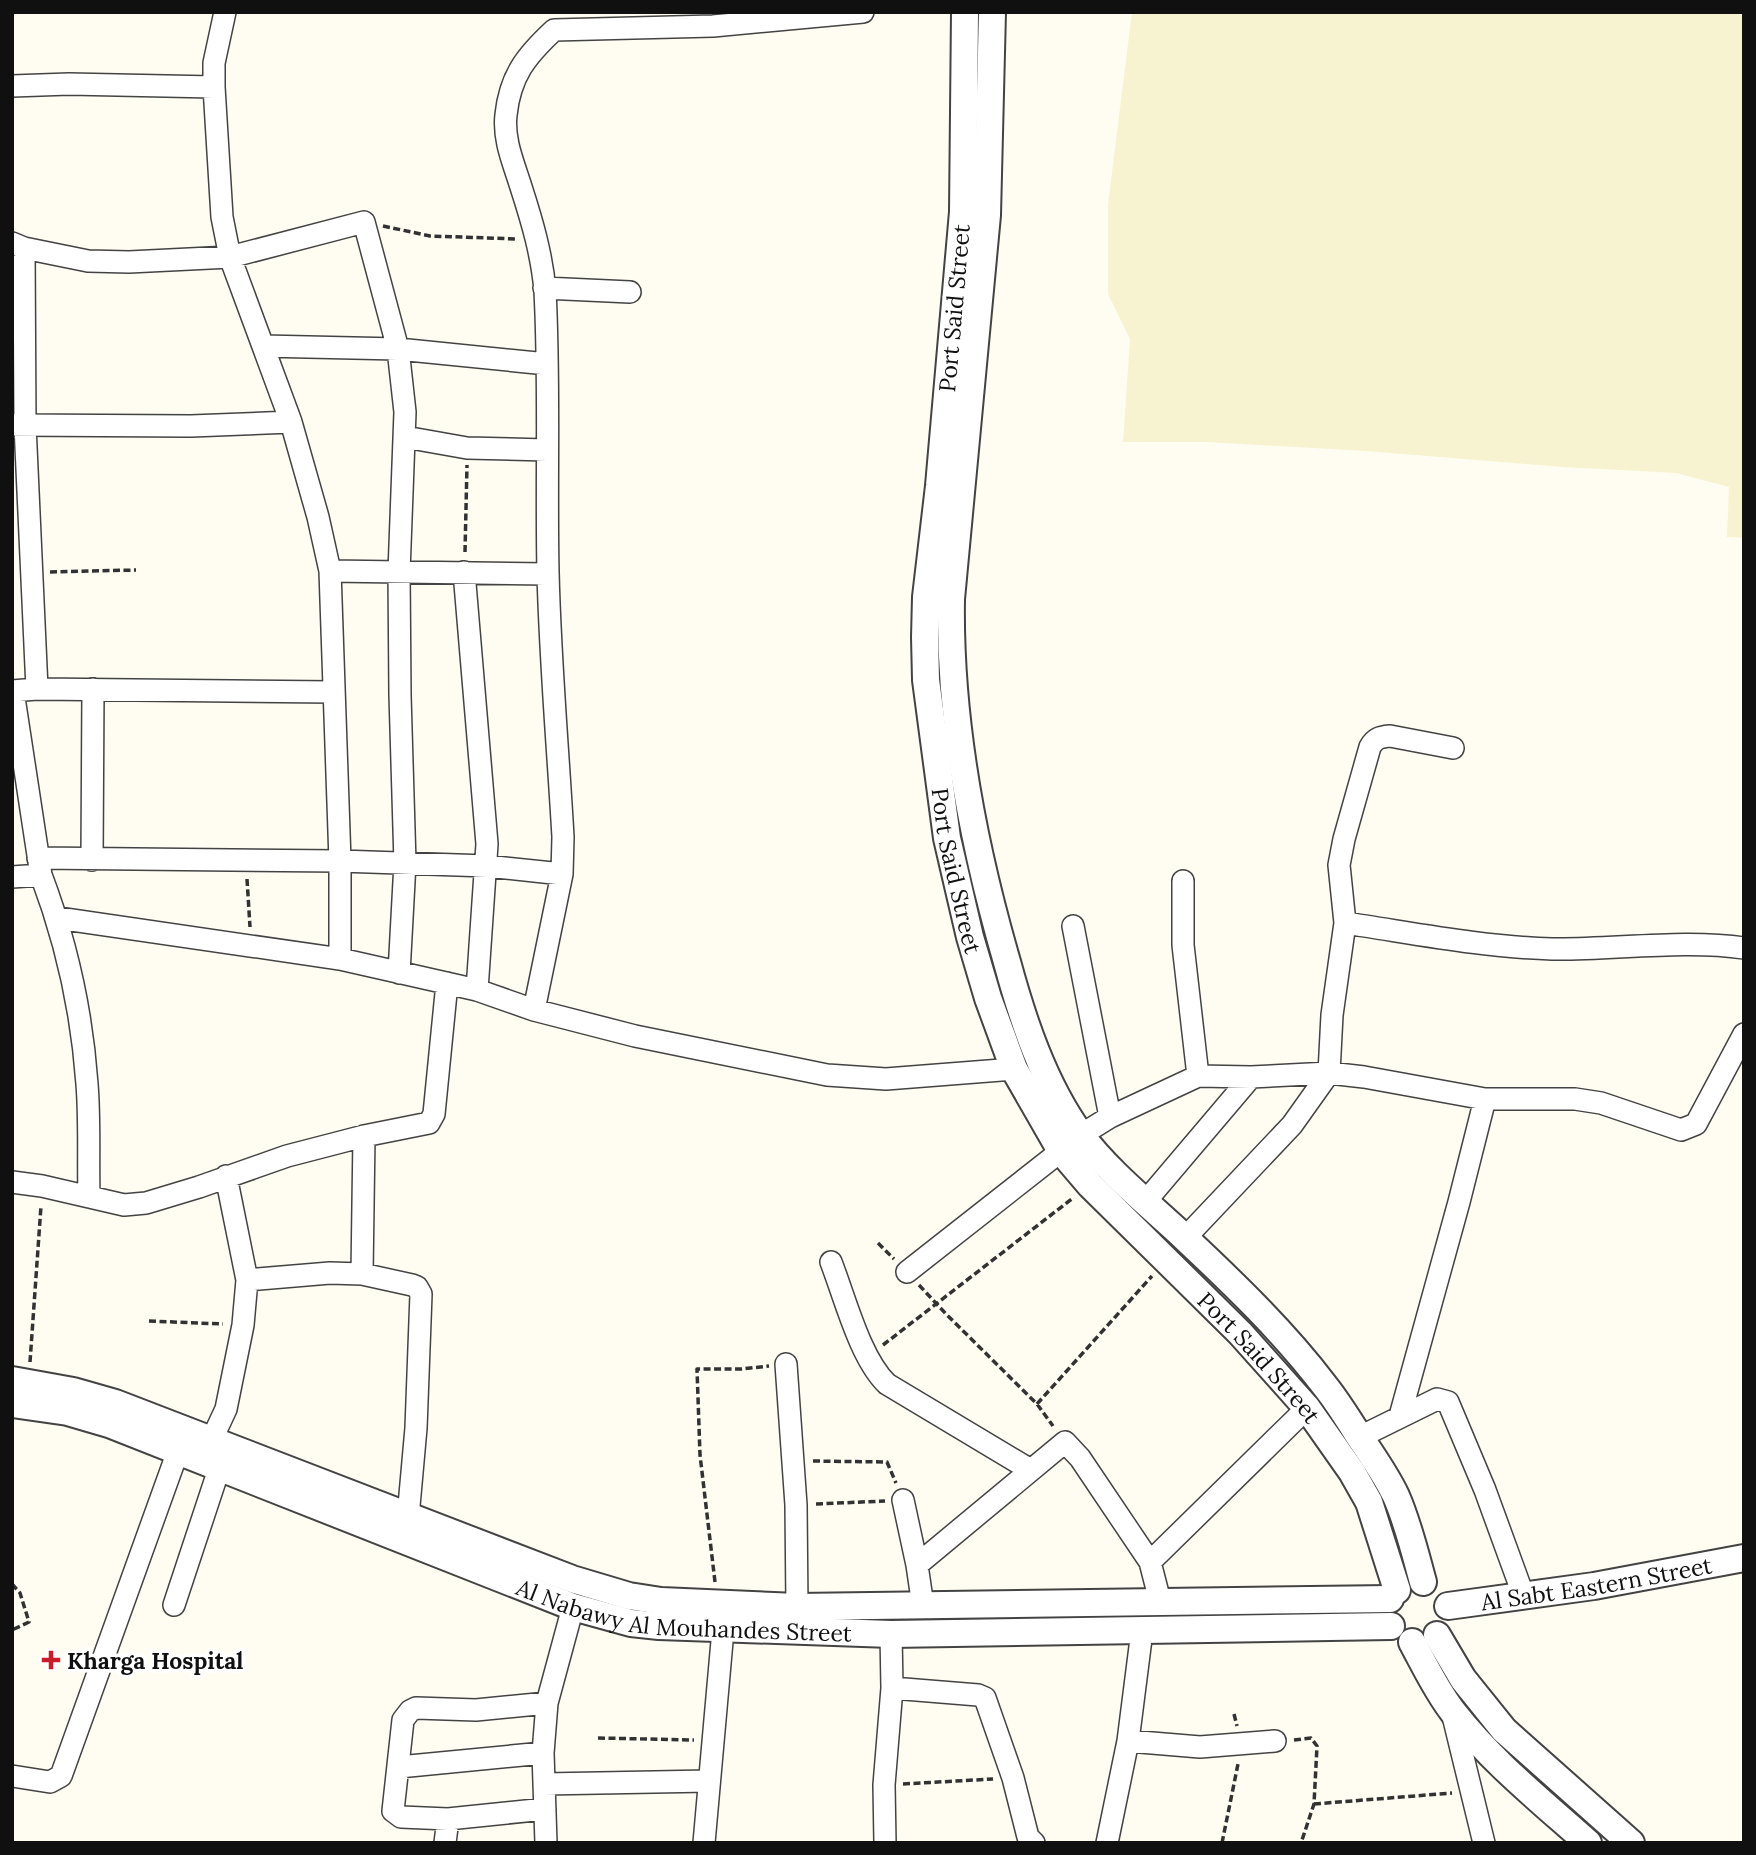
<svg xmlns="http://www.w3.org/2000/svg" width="1756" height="1855" font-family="Lora,serif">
	<rect width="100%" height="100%" fill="#fffcf2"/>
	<path fill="#f7f3d0" d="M1132,12H1744V538L1727,537L1729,487L1676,473L1563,467L1366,451L1207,442H1123L1130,339L1108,294V205Z"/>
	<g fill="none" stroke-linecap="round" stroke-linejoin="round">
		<g stroke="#434343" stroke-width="24">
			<path id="minor" d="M12,86L69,84L214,87L222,217L230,257L291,422L318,517L330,571L340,861V959
				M214,87V63L225,12
				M12,243L24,248L88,261L129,262L230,257L364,222L398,349L405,412L399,572L400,695L405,863L399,973
				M544,288L630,292
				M263,346L398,349L547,364
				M13,425L191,426L291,422
				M405,437L467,448L547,450
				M330,571L548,574
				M464,572L487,844L477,990
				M37,689L333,692
				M12,691L37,689L25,425L24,248
				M38,858L340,861L487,866L562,874
				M92,860L93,689
				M41,875C66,941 82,1013 87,1084C90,1121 88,1159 89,1197
				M12,877L41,875L13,691
				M1183,881V945L1198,1076
				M58,918L340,959L477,990L534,1010L635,1036L827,1075L886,1079L1014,1069
				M1345,923C1413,933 1483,947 1552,949C1613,950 1684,939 1744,948
				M1073,926L1110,1117
				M534,1010L562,874L563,837C558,749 550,660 548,572C546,478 550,384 545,291C542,255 532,221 521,187C514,164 503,140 506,115C510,76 526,56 554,30L713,26L863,12
				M1081,1135L1110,1117L1198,1076L1251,1077L1329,1073L1364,1077L1485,1099H1575L1601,1103L1681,1130L1696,1124L1744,1034
				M12,1182L42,1186L124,1205L146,1203L199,1187L287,1156L364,1136L429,1123L434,1114L447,983
				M1145,1202L1251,1077
				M1185,1238L1292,1125L1329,1073L1332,1015L1345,923L1339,865L1344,839L1370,747C1375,738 1380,737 1390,736L1453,748
				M831,1262C845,1298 860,1358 887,1384L1029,1469
				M907,1272L1061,1151
				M362,1274L412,1285L417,1287L421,1294L416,1428L408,1517
				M247,1280L330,1273L362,1274L364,1136
				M786,1364L796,1505L797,1607
				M1400,1416L1459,1202L1485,1099
				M1360,1437L1437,1399L1448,1402L1485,1490L1524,1597
				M212,1439L226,1409L243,1325L247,1280L226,1176
				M903,1500L917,1565L923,1606
				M1150,1562L1307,1408
				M917,1565L1065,1442L1080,1458L1150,1562L1160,1601
				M174,1605L219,1469
				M892,1688L978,1695L985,1698L1013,1778L1028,1837L1034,1843
				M1452,1712L1484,1843
				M1128,1741L1200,1747L1275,1741
				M399,1767L543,1753
				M12,1776L50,1782L61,1776L178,1451
				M544,1784L709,1781
				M545,1809L448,1819L401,1817L393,1811L403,1720L410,1711L416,1708L476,1710L547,1703
				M445,1843L448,1819
				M546,1843L543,1753L547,1703L573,1607
				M704,1843L723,1630
				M885,1843L884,1785L892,1688L891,1634
				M1107,1843L1128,1741L1142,1631"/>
		</g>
		<g stroke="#434343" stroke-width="30">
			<g id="tertiary">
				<path id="s1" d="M965,12L963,212L939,486L926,597L925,637L926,680L947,838L970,937L988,998L1014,1069L1061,1151L1090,1185L1240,1333L1307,1408L1352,1472L1369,1502L1397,1590"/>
				<path d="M992,12L987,215L951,599C949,721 973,845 1007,962C1023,1021 1044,1084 1080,1134C1109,1173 1150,1205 1185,1238C1234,1284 1284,1332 1325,1386C1337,1401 1347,1417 1357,1433C1371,1454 1385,1473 1396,1496C1408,1523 1415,1553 1423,1582"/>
				<path d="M12,1380L73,1391L115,1403L572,1579L629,1596L661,1601L797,1607L1390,1599"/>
				<path id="s2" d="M12,1404L68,1412L109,1424L573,1607L631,1623L659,1626L891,1634L1391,1626"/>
				<path id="s3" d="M1448,1606L1594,1586L1744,1558"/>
				<path d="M1437,1635L1463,1679L1504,1730L1631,1843"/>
				<path d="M1412,1642C1425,1666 1436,1690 1453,1712C1492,1762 1541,1801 1588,1843"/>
			</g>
		</g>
		<path stroke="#323232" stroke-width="3.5" stroke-dasharray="7 3.5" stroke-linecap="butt" d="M383,226L430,236L518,239
			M465,552L467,465
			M50,572L136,570
			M247,879L250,927
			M878,1243L894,1259
			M919,1285L946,1314L1037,1404L1053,1426
			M149,1321L223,1324
			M883,1345L1073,1198
			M30,1362L41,1206
			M1037,1404L1152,1276
			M813,1461L887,1462L896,1483
			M816,1504L885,1501
			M715,1582L700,1455L697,1369H741L769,1366
			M12,1584L20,1593L29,1622L12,1630
			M1234,1714L1237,1726
			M598,1738L694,1740
			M1294,1740L1311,1738L1317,1746L1314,1804L1301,1843
			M903,1784L993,1779
			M1314,1804L1452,1793
			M1222,1843L1238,1764"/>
		<use href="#minor" stroke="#fff" stroke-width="21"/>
		<use href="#tertiary" stroke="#fff" stroke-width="26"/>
	</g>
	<path fill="#ca1d29" stroke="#fff" stroke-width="2.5" d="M47.5 1649.5h7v7h7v7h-7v7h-7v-7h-7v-7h7z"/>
	<g text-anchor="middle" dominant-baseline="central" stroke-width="7" stroke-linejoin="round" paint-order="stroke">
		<g font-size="23" fill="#101010" stroke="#fff">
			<text transform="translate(954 308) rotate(-85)">Port Said Street</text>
			<text stroke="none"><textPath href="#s1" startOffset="863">Port Said Street</textPath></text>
			<text stroke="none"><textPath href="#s1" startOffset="1451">Port Said Street</textPath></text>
			<text stroke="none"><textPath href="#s3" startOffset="150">Al Sabt Eastern Street</textPath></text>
			<text stroke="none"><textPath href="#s2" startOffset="709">Al Nabawy Al Mouhandes Street</textPath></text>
		</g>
		<g font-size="23" font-weight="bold" fill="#101010" stroke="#fff" text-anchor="start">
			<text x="67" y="1660">Kharga Hospital</text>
		</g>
	</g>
	<rect width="1756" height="1855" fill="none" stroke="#101010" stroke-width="28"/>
</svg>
